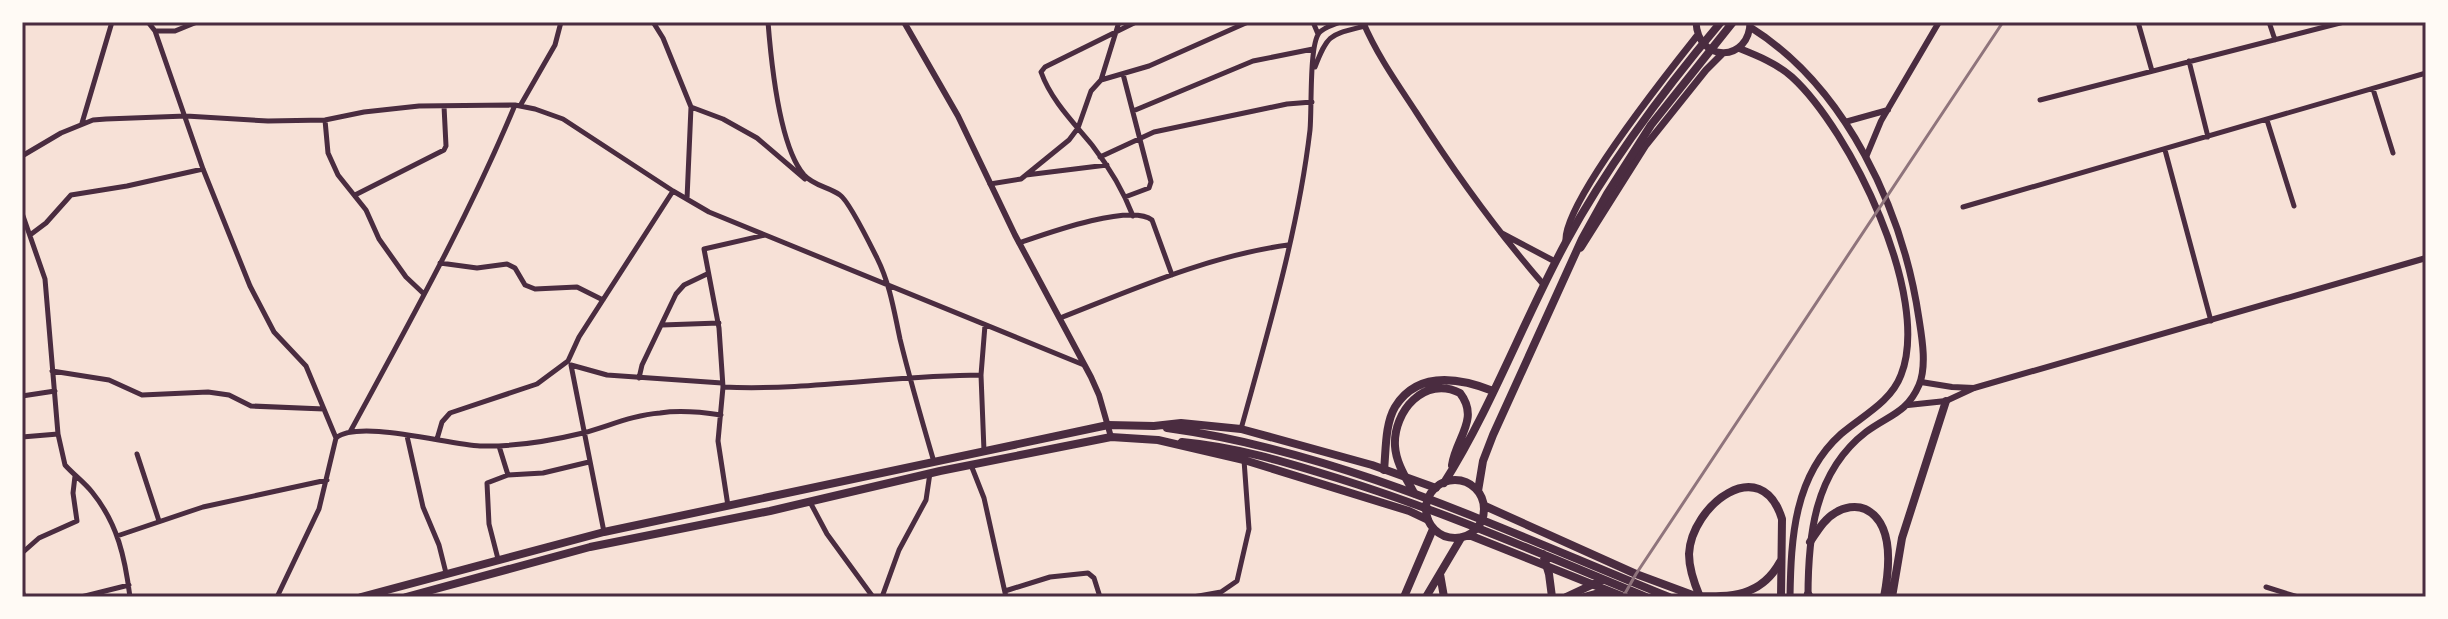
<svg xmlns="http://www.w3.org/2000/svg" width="2448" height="619" font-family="'Space Grotesk',sans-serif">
	<rect width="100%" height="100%" fill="#f7e1d7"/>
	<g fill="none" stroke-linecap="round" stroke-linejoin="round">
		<path stroke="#4a2c40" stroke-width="5" d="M148,22L155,31H175L197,22
			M653,22L663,38L691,107L687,199
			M768,22C771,60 779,146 804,175C814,186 829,187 840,195C849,201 871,246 877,258C890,284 894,311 900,339C910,380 922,421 934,462
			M1313,22L1318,34
			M2138,22L2152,71
			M2269,22L2275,40
			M155,31L203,169L250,286L274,332L306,366L336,438L319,509L277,597
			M2189,61L2208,137
			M1315,67C1328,33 1330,35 1365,26
			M1123,74L1151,182L1149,188L1125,197
			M1101,80L1119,22
			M2373,89L2393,153
			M2040,100L2344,22
			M520,106L555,45L561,22
			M691,107L723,119L757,138L805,179
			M1133,111L1253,61L1313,49
			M325,120L328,153L338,175L366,210L379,239L406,277L424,294
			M2267,120L2294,206
			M82,123L112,22
			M2165,150L2211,321
			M22,156L61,133L93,120L106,119L186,116L268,121L325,120L364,112L419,106L515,105L535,109L563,119L673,191L709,212L1084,365
			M1100,157L1154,132L1287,104L1312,102
			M1026,175L1107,165
			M990,184L1021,179L1069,140L1078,128L1091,91L1101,80L1149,66L1248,22
			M355,195L444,150L446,146L444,106
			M1963,207L2426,73
			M22,213L45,279L58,434L65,465C74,475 84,482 92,492C118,524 125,558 130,597
			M1133,216C1123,190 1109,167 1092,145C1073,122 1051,100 1041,72L1045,67L1136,22
			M30,235L46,223L71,195L127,186L203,169
			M1019,243C1045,234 1130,203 1152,220L1172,275
			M440,263L477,268L507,264L515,268L525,285L535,289L577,287L603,300
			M1060,318C1134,289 1208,256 1288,245
			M662,325L719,323
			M571,365L604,532
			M571,365L607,375L722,383
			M52,371L109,380L142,395L208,392L229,395L251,406L324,409
			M639,378L642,365L676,294L684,285L707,274
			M723,387C809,391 895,375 981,375
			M22,396L55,391
			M1241,429C1268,331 1298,232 1310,130C1312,110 1309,46 1319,33C1324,27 1333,25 1340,22
			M350,432C408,325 468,218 515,105
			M407,436L423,507L439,545L446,573
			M22,437L58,434
			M336,438C359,419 449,445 480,446C514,447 550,441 583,433C609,426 633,415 660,413C680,410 701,412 721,415
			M437,439L442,422L450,413L537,384L568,361L579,337L673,191
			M499,446L508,475
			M984,451L981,375L985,325
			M137,454L159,521
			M971,465L984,498L1006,597
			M810,502L827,534L873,597
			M728,506L718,441L723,387L719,328L704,249L765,235
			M117,536L203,507L327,480
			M22,553L39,538L77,521L73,493L75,476
			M498,559L489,524L487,483L508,475L543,473L589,462
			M2266,587L2298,597
			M22,590L24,597
			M1005,591L1050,577L1088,573L1094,578L1100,597
			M81,597L129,585
			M882,597L899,550L926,500L930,473
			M1193,597L1221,592L1237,581L1249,529L1244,460"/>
		<path stroke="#4a2c40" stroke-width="6" d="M904,22L958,116L1015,235L1091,377L1099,395L1111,437
			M1363,22C1377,55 1397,83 1416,112C1455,173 1496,230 1544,285
			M1845,122L1888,110
			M1866,157L1881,121L1939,22
			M1501,233L1556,262
			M1921,382L1952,387L1974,388
			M1908,405L1946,401L1974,388L2426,258"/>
		<path stroke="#4a2c40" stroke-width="7" d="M1696,22C1698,64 1750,62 1750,22
			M1750,27C1846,87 1903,210 1919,319C1922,338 1927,366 1919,385C1907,413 1889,415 1866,432C1814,472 1808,536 1808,597
			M1738,48C1758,56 1776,63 1792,77C1850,130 1932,297 1901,375C1891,402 1862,416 1841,434C1794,476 1791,538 1790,597
			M1566,241C1563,203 1670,70 1697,36
			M1581,248L1646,145L1706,70L1723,53"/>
		<path stroke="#4a2c40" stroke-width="8" d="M1167,428C1343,452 1505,531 1669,597
			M1182,442C1236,447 1286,462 1337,478C1443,511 1544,555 1646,597
			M1810,542C1817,532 1824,519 1835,513C1844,507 1856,505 1865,509C1895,523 1889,571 1884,597
			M1543,554L1549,574L1552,597
			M1440,574L1444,597
			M1808,594L1810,597
			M361,597L604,532L1108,425L1154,426L1181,423L1241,429L1372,465L1436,488
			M406,597L590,547L770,511L940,471L1111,437L1158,440L1244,460L1409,511L1428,520
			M1404,597L1433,529
			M1426,597L1461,538
			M1566,597L1598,582
			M1700,597C1694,583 1689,569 1689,554C1691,506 1761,451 1782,519L1781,597
			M1892,597L1902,538L1946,401"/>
		<path stroke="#4a2c40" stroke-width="8" d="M1384,470C1386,450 1385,424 1395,407C1418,370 1460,378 1493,391
			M1426 509a29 29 0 1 1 58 0a29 29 0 1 1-58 0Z
			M1444,483C1492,407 1523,321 1566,242C1609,163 1663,91 1721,22
			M1478,491L1483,461L1493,435L1582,239L1607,194L1651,125L1733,22
			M1414,493C1406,478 1396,463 1395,446C1393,411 1425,375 1460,393C1480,419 1456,438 1452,465
			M1485,506L1636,574L1698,597
			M1469,535L1624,597
			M1695,596C1731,597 1761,597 1780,562
			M1584,597L1606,591"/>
		<path stroke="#8f747c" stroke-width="3" d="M1623,597L1636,574L2003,22"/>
	</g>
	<rect width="2448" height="619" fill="none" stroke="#fffaf5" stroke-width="48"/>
	<rect x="24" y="24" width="2400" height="571" fill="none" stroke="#4a2c40" stroke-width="3"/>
</svg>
